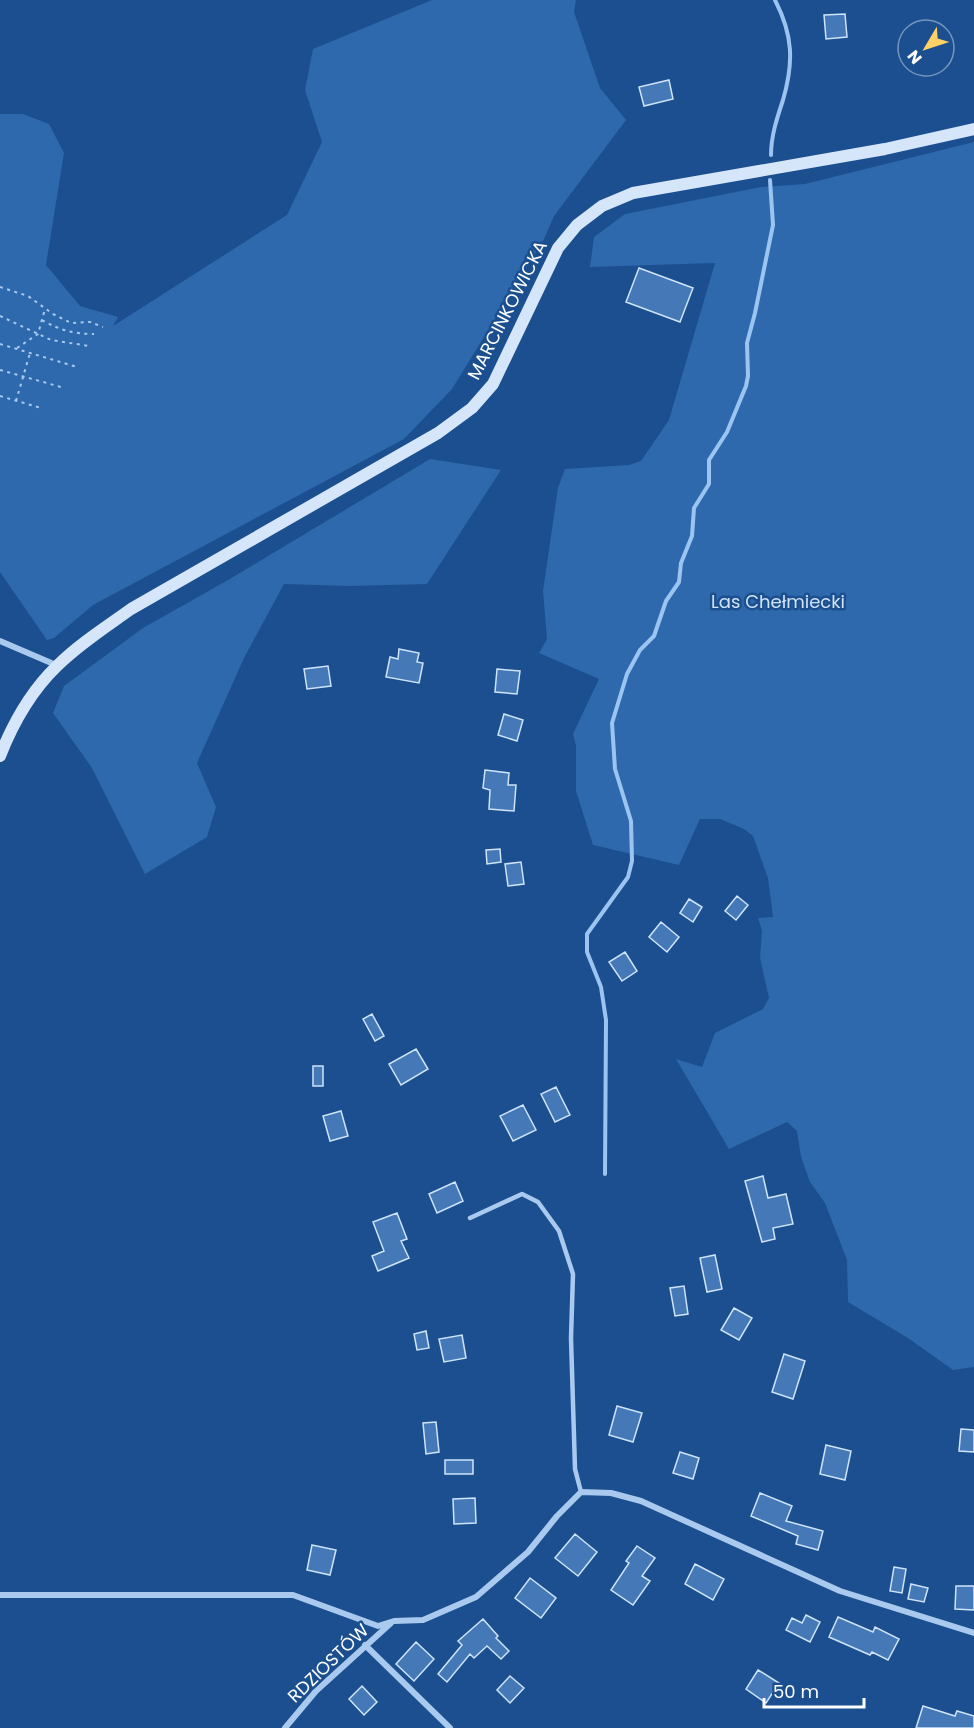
<svg xmlns="http://www.w3.org/2000/svg" width="974" height="1728" font-family="Poppins,sans-serif">
	<rect width="100%" height="100%" fill="#1b4f8f"/>
	<path fill="#2e69ad" d="M432,0H576L574,12L600,88L626,120L554,216L544,239L452,389L404,439L93,605L54,638L47,640L0,572V114H23L49,124L64,153L46,265L80,306L118,317L113,326L287,215L322,142L305,90L313,49Z
		M974,142V1367L953,1370L908,1338L848,1302L847,1260L825,1203L810,1182L801,1157L797,1131L787,1122L729,1149L676,1059L702,1067L715,1033L763,1009L769,998L760,958L762,931L758,918L773,917L768,878L753,836L744,829L720,819H700L679,865L593,845L576,791V746L573,734L599,679L539,653L547,639L543,591L558,488L565,469L629,465L641,461L669,420L715,263L590,267L594,237L625,214L761,187L805,184Z
		M430,459L501,470L427,584L350,586L284,584L244,658L197,763L216,807L207,837L145,874L92,768L53,713L64,686L143,628L228,580Z"/>
	<g fill="none" stroke-linecap="round" stroke-linejoin="round">
		<path stroke="#9cc4f0" stroke-width="4" d="M771,155C771,136 777,118 783,100C794,62 793,35 775,0
			M605,1174L606,1020L601,987L587,952V934L628,877L632,861L631,821L615,769L612,723L627,674L640,650L654,636L666,601L679,582L681,563L692,536L694,508L709,484V460L727,432L746,386L748,376L747,343L755,313L773,225L770,180"/>
	</g>
	<path fill="#4478b7" stroke="#cfe3fa" stroke-width="1.5" d="M845,14L847,37L826,39L824,15Z
		M669,80L673,99L644,106L639,87Z
		M639,268L693,288L680,322L626,302Z
		M399,649L419,653L417,662L423,663L419,683L386,677L390,657L398,659Z
		M328,666L331,686L307,689L304,669Z
		M497,669L520,671L517,694L495,692Z
		M504,714L523,720L517,741L498,735Z
		M485,770L509,773L508,785H516L514,811L489,809L490,790L483,788Z
		M500,849L501,862L487,864L486,850Z
		M521,862L524,884L508,886L505,864Z
		M737,896L748,905L736,920L725,911Z
		M689,899L702,907L693,922L680,913Z
		M661,922L679,937L667,952L649,937Z
		M625,952L637,971L622,981L609,962Z
		M372,1014L384,1036L375,1041L363,1019Z
		M416,1049L428,1069L401,1085L389,1064Z
		M313,1066H323V1086H313Z
		M556,1087L570,1115L555,1122L541,1094Z
		M523,1105L536,1130L513,1141L500,1116Z
		M341,1111L348,1136L330,1141L323,1116Z
		M763,1176L768,1198L786,1194L793,1224L773,1228L775,1239L762,1242L745,1181Z
		M455,1182L463,1201L437,1213L429,1194Z
		M397,1213L407,1239L401,1241L409,1258L378,1271L372,1256L384,1251L373,1222Z
		M715,1255L722,1289L707,1292L700,1258Z
		M684,1286L688,1314L675,1316L670,1288Z
		M734,1308L752,1318L739,1340L721,1330Z
		M426,1331L429,1348L417,1350L414,1334Z
		M462,1335L466,1358L444,1362L439,1339Z
		M784,1354L805,1361L793,1399L772,1392Z
		M617,1406L642,1413L633,1442L609,1435Z
		M436,1422L439,1452L426,1454L423,1423Z
		M961,1429L974,1430V1452L959,1451Z
		M826,1445L851,1451L845,1480L820,1474Z
		M680,1452L699,1458L693,1479L673,1473Z
		M445,1460H473V1474H445Z
		M760,1493L792,1506L786,1521L823,1531L818,1550L796,1544L798,1536L751,1516Z
		M475,1498L476,1523L454,1524L453,1499Z
		M575,1534L597,1552L578,1576L555,1558Z
		M312,1545L336,1550L330,1575L307,1570Z
		M637,1546L655,1558L642,1576L650,1581L633,1605L611,1590L629,1563L626,1561Z
		M695,1564L724,1579L713,1600L685,1584Z
		M894,1567L906,1569L902,1593L890,1591Z
		M530,1578L556,1598L541,1618L515,1598Z
		M911,1584L928,1588L924,1602L908,1599Z
		M956,1586H974V1610L955,1609Z
		M806,1615L820,1622L810,1642L786,1630L792,1618L802,1623Z
		M838,1617L873,1632L875,1627L899,1639L888,1660L872,1652L870,1655L829,1637Z
		M483,1619L498,1636L496,1638L509,1651L501,1659L487,1646L474,1658L470,1654L447,1682L438,1674L462,1645L458,1641Z
		M416,1642L434,1659L414,1681L396,1664Z
		M758,1670L779,1683L766,1703L746,1689Z
		M510,1676L524,1688L510,1703L497,1690Z
		M362,1686L377,1702L364,1715L349,1699Z
		M923,1706L955,1716L957,1711L974,1716V1728H916Z"/>
	<g fill="none" stroke-linecap="round" stroke-linejoin="round">
		<path stroke="#a9c9ee" stroke-width="2" stroke-dasharray="3 4.5" stroke-linecap="butt" d="M0,287L28,296L53,314L71,323L90,322L103,327
			M0,316L51,340L89,346
			M42,320C59,330 74,334 94,334
			M0,344L77,367
			M17,348L38,334L45,309
			M0,370L61,387
			M0,396L41,408
			M16,401L30,353"/>
		<path stroke="#a9c9ee" stroke-width="4.5" d="M470,1218L522,1194L538,1202L559,1231L573,1274L571,1338L575,1469L581,1492"/>
		<path stroke="#a9c9ee" stroke-width="6" d="M0,641L56,665
			M0,1595H293L378,1626L394,1621L423,1620L476,1597L528,1552L557,1516L581,1492L611,1493L641,1501L840,1591L974,1633
			M365,1645L450,1728
			M285,1728L316,1691L391,1623"/>
		<path stroke="#d6e6fa" stroke-width="12" d="M0,756C13,723 31,691 57,666C79,644 106,627 131,609L438,433L472,408L493,384L558,248L577,225L602,206L633,193L885,149L974,129"/>
	</g>
	<g text-anchor="middle" dominant-baseline="central" stroke-width="5" stroke-linejoin="round" paint-order="stroke">
		<g font-size="18" fill="#fff" stroke="#1b4f8f">
			<text transform="translate(507 310) rotate(-63)">MARCINKOWICKA</text>
			<text transform="translate(328 1663) rotate(-44)">RDZIOSTÓW</text>
		</g>
		<g font-size="18" fill="#cfe3fa" stroke="#1b4f8f">
			<text x="778" y="601">Las Chełmiecki</text>
		</g>
	</g>
	<g transform="translate(926 48) rotate(231)"><circle r="28" fill="#1b4f8f" stroke="#7695bc" stroke-width="1.5"/>
	<path d="M0-4.5L10 22L0 15L-10 22Z" fill="#ffd166"/>
	<text y="-9" font-size="16" font-weight="bold" text-anchor="middle" fill="#ffffff">N</text>
	</g>
	<path d="M764 1698v9h100v-9" fill="none" stroke="#ffffff" stroke-width="3"/>
	<text x="773" y="1698" font-size="18" fill="#ffffff" stroke="#1b4f8f" stroke-width="4.5" paint-order="stroke">50 m</text>
</svg>
